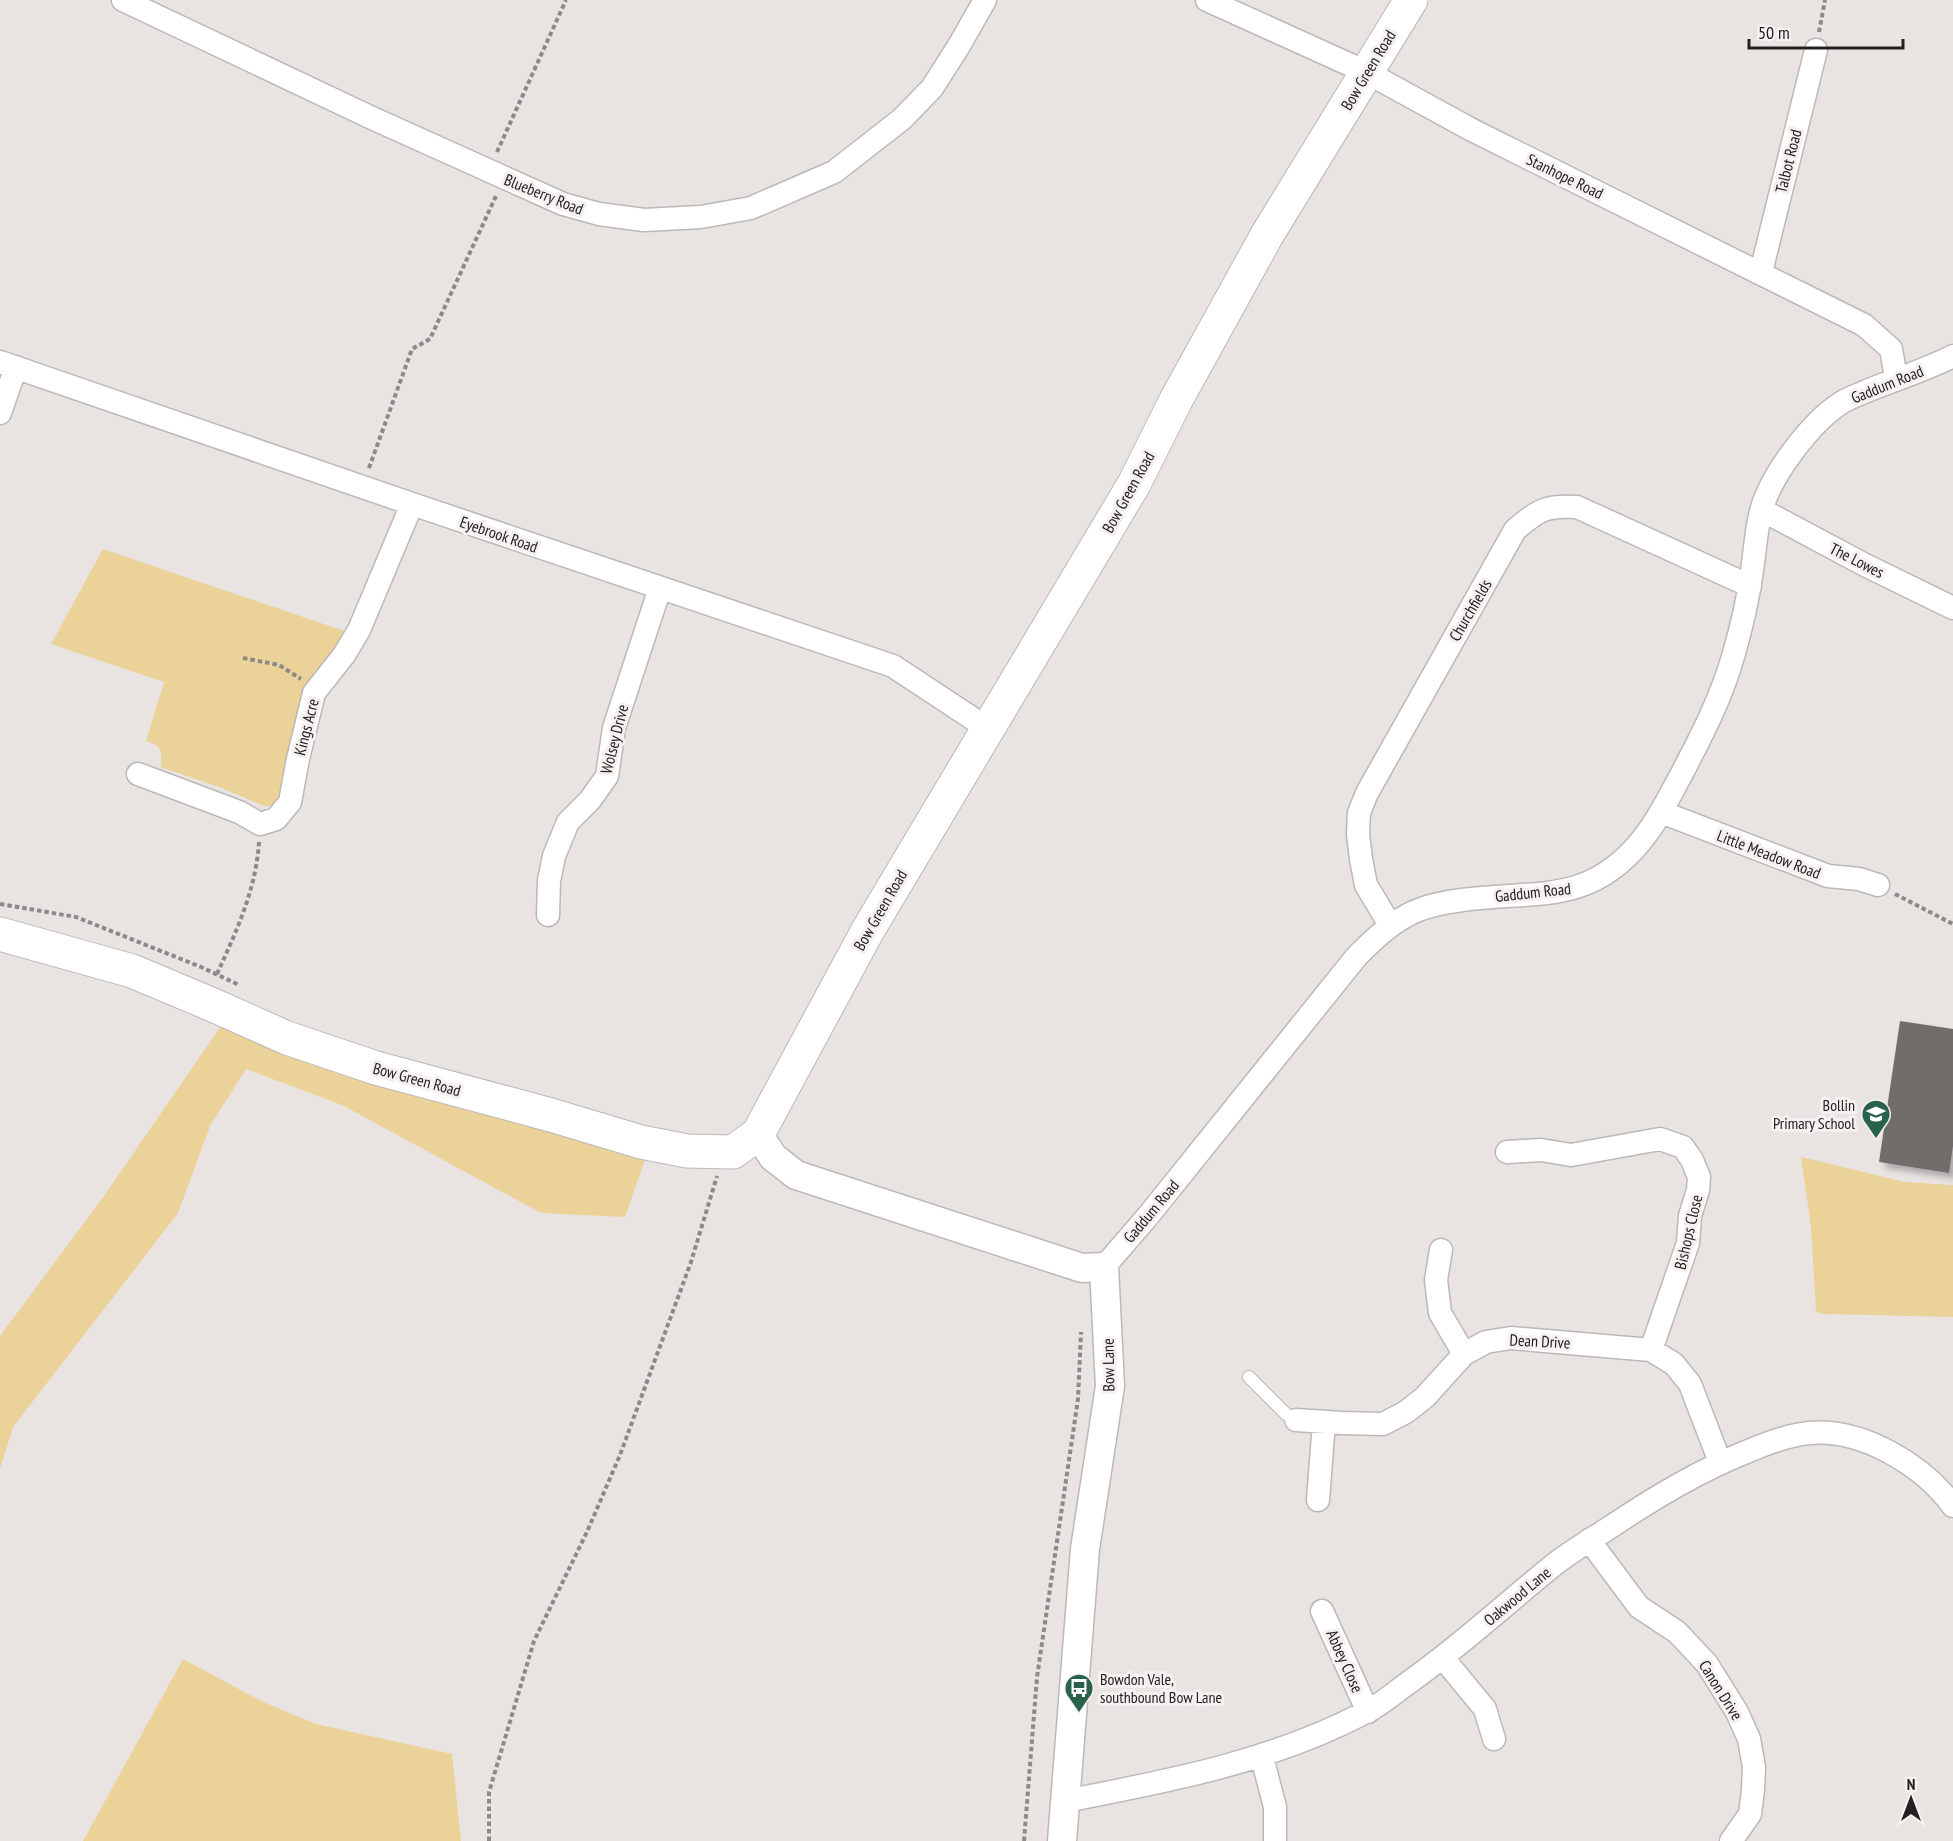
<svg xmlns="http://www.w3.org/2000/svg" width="1953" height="1841" font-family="'PT Sans Narrow',sans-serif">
	<defs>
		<filter id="shadow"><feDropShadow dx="5.5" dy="5.5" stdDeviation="3" flood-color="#0004"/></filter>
	</defs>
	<rect width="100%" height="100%" fill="#e9e4e2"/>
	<path fill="#ebd298" d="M103,549L350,633L342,645L330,654L316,672L286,792L275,806H264L219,787L161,767C162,751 162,746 146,741L164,682L51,644Z
		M221,1026L647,1154L625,1217L541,1213L342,1105L246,1069L210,1126L178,1213L13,1427L0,1469V1336L104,1196Z
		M1801,1157L1905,1182L1953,1185V1317L1824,1314L1816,1312L1811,1227Z
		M183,1659L263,1702L316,1724L452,1754L461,1841H83Z"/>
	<path fill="#706d6b" filter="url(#shadow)" d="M1900,1021L1953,1029V1146L1949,1173L1879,1162Z"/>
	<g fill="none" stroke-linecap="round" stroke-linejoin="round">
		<g stroke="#bcb8b7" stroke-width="14">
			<path id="service" d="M1249,1377L1286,1414L1296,1420"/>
		</g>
		<g stroke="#bcb8b7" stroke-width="25">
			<path id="minor" d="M123,0L372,118L563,204L599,214L644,220L701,217L751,208L834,172L902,119L932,88L960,44L985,0
				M1207,0L1366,72L1472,130L1864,325L1891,349L1896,378
				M1761,272L1816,50
				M0,362L412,504L893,666L987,728
				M0,413L16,367
				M1762,510L1865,565L1953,608
				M138,774L239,812L260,824L276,819L290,802L298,759L314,693L344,655L359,630L412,504
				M1661,812L1828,876L1859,879L1878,885
				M548,915L549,881L554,856L568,822L590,800L607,776L614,728L660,588
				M1390,925L1366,885L1361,859L1358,834L1359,813L1367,793L1515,530C1538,510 1546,505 1577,507L1750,586
				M1507,1152L1541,1150L1571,1155L1660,1139L1683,1147L1692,1160L1699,1177L1698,1190L1690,1216L1688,1243L1651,1350
				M1441,1250L1436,1280L1440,1313L1464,1354
				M1104,1267L1148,1216L1357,956C1375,938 1393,921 1416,911C1430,905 1447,902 1462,900C1535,890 1588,906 1641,841C1657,822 1668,799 1680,777C1701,737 1722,697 1734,653C1742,626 1748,598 1752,571C1755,551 1756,530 1761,511C1771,475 1810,423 1841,403C1847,399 1855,396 1862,393C1892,380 1924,371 1953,356
				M1296,1420L1342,1423L1383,1424L1406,1412L1425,1397L1464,1354L1486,1342L1511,1338L1651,1350L1674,1364L1690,1384L1720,1462
				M1318,1500L1324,1422
				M1589,1540L1639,1607L1677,1632L1707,1664L1737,1712L1749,1739L1754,1767L1753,1790L1750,1814L1731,1841
				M1322,1611L1368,1712
				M1443,1658L1485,1709L1494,1739
				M1262,1757L1275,1807V1841
				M1065,1801C1169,1781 1271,1762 1366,1712C1381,1705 1394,1693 1408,1683C1458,1648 1502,1607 1550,1568C1568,1553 1589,1541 1609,1528C1654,1498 1700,1470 1751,1450C1770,1442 1789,1435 1809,1433C1862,1428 1923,1465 1953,1506"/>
		</g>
		<g stroke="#bcb8b7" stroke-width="31">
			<path id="tertiary" d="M758,1134L773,1157L796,1175L1082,1268L1104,1267L1110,1386L1085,1549L1062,1841"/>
		</g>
		<g stroke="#bcb8b7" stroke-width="35">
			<path id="secondary" d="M0,934L132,971L213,1005L287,1038L376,1068L551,1115L641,1142L687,1151L733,1152L758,1134L868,930L1134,484L1176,400L1267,235L1411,0"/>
		</g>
		<path stroke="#8d8988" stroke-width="4" stroke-dasharray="4.5 3" stroke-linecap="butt" d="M1819,32L1825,0
			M497,152L566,0
			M369,468L412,349L430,339L496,196
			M243,658L279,665L301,679
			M1895,894L1953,924
			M0,904L76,917L201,967L239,985
			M217,974C236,932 256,890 259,842
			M489,1841V1792L534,1641L587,1532L620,1455L691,1262L717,1176
			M1024,1841L1037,1677L1078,1399L1081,1332"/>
		<use href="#service" stroke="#fff" stroke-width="12"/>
		<use href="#minor" stroke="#fff" stroke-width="22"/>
		<use href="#tertiary" stroke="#fff" stroke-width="28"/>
		<use href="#secondary" stroke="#fff" stroke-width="33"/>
	</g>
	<defs>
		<g id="school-pin" transform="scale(1.5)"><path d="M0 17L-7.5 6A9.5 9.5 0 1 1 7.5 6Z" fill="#29624a" stroke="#f6f1f0"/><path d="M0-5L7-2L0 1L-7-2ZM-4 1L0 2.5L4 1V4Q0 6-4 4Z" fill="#fff"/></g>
		<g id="bus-pin" transform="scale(1.5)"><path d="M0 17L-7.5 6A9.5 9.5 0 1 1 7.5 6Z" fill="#29624a" stroke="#f6f1f0"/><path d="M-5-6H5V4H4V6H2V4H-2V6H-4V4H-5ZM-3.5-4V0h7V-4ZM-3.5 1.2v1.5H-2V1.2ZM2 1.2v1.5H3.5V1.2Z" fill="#fff"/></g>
	</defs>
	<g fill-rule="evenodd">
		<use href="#school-pin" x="1876" y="1114"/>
		<use href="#bus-pin" x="1079" y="1688"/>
	</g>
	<g text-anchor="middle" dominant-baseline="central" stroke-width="6" stroke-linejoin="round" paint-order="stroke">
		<g font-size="16" fill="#222020" stroke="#f6f1f0">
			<text transform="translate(1368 70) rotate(-59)">Bow Green Road</text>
			<text transform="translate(1788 161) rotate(-76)">Talbot Road</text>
			<text transform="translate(1565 176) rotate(26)">Stanhope Road</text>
			<text transform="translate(544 194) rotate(22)">Blueberry Road</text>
			<text transform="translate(1887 384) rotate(-22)">Gaddum Road</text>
			<text transform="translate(1128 492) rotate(-61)">Bow Green Road</text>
			<text transform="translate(499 534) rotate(19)">Eyebrook Road</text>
			<text transform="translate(1857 560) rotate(27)">The Lowes</text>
			<text transform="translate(1470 610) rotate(-60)">Churchfields</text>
			<text transform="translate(306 727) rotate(-76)">Kings Acre</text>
			<text transform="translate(614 739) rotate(-76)">Wolsey Drive</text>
			<text transform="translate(1769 854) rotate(21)">Little Meadow Road</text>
			<text transform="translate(1533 892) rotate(-6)">Gaddum Road</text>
			<text transform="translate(880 910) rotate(-60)">Bow Green Road</text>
			<text transform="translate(417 1079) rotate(15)">Bow Green Road</text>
			<text transform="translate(1151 1211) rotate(-50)">Gaddum Road</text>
			<text transform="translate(1688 1232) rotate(-77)">Bishops Close</text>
			<text transform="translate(1540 1341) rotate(3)">Dean Drive</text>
			<text transform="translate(1108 1365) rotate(-91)">Bow Lane</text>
			<text transform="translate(1517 1596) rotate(-40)">Oakwood Lane</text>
			<text transform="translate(1345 1661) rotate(66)">Abbey Close</text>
			<text transform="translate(1721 1690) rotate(58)">Canon Drive</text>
		</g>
		<g font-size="16" fill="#222020" stroke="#f6f1f0" text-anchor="end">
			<text x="1855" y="1105">Bollin<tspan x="1855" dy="18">Primary School</tspan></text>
			<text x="1100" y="1679" text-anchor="start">Bowdon Vale,<tspan x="1100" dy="18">southbound Bow Lane</tspan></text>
		</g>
	</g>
	<g transform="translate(1911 1799)" stroke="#f6f1f0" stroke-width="4.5" paint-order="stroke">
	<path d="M0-4.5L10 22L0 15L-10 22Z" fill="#222020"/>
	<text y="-9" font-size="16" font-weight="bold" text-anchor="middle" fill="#222020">N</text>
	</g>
	<path d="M1749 39v9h154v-9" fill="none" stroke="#222020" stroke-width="3"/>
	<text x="1758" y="39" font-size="18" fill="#222020" stroke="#f6f1f0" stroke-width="4.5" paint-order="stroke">50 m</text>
</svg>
